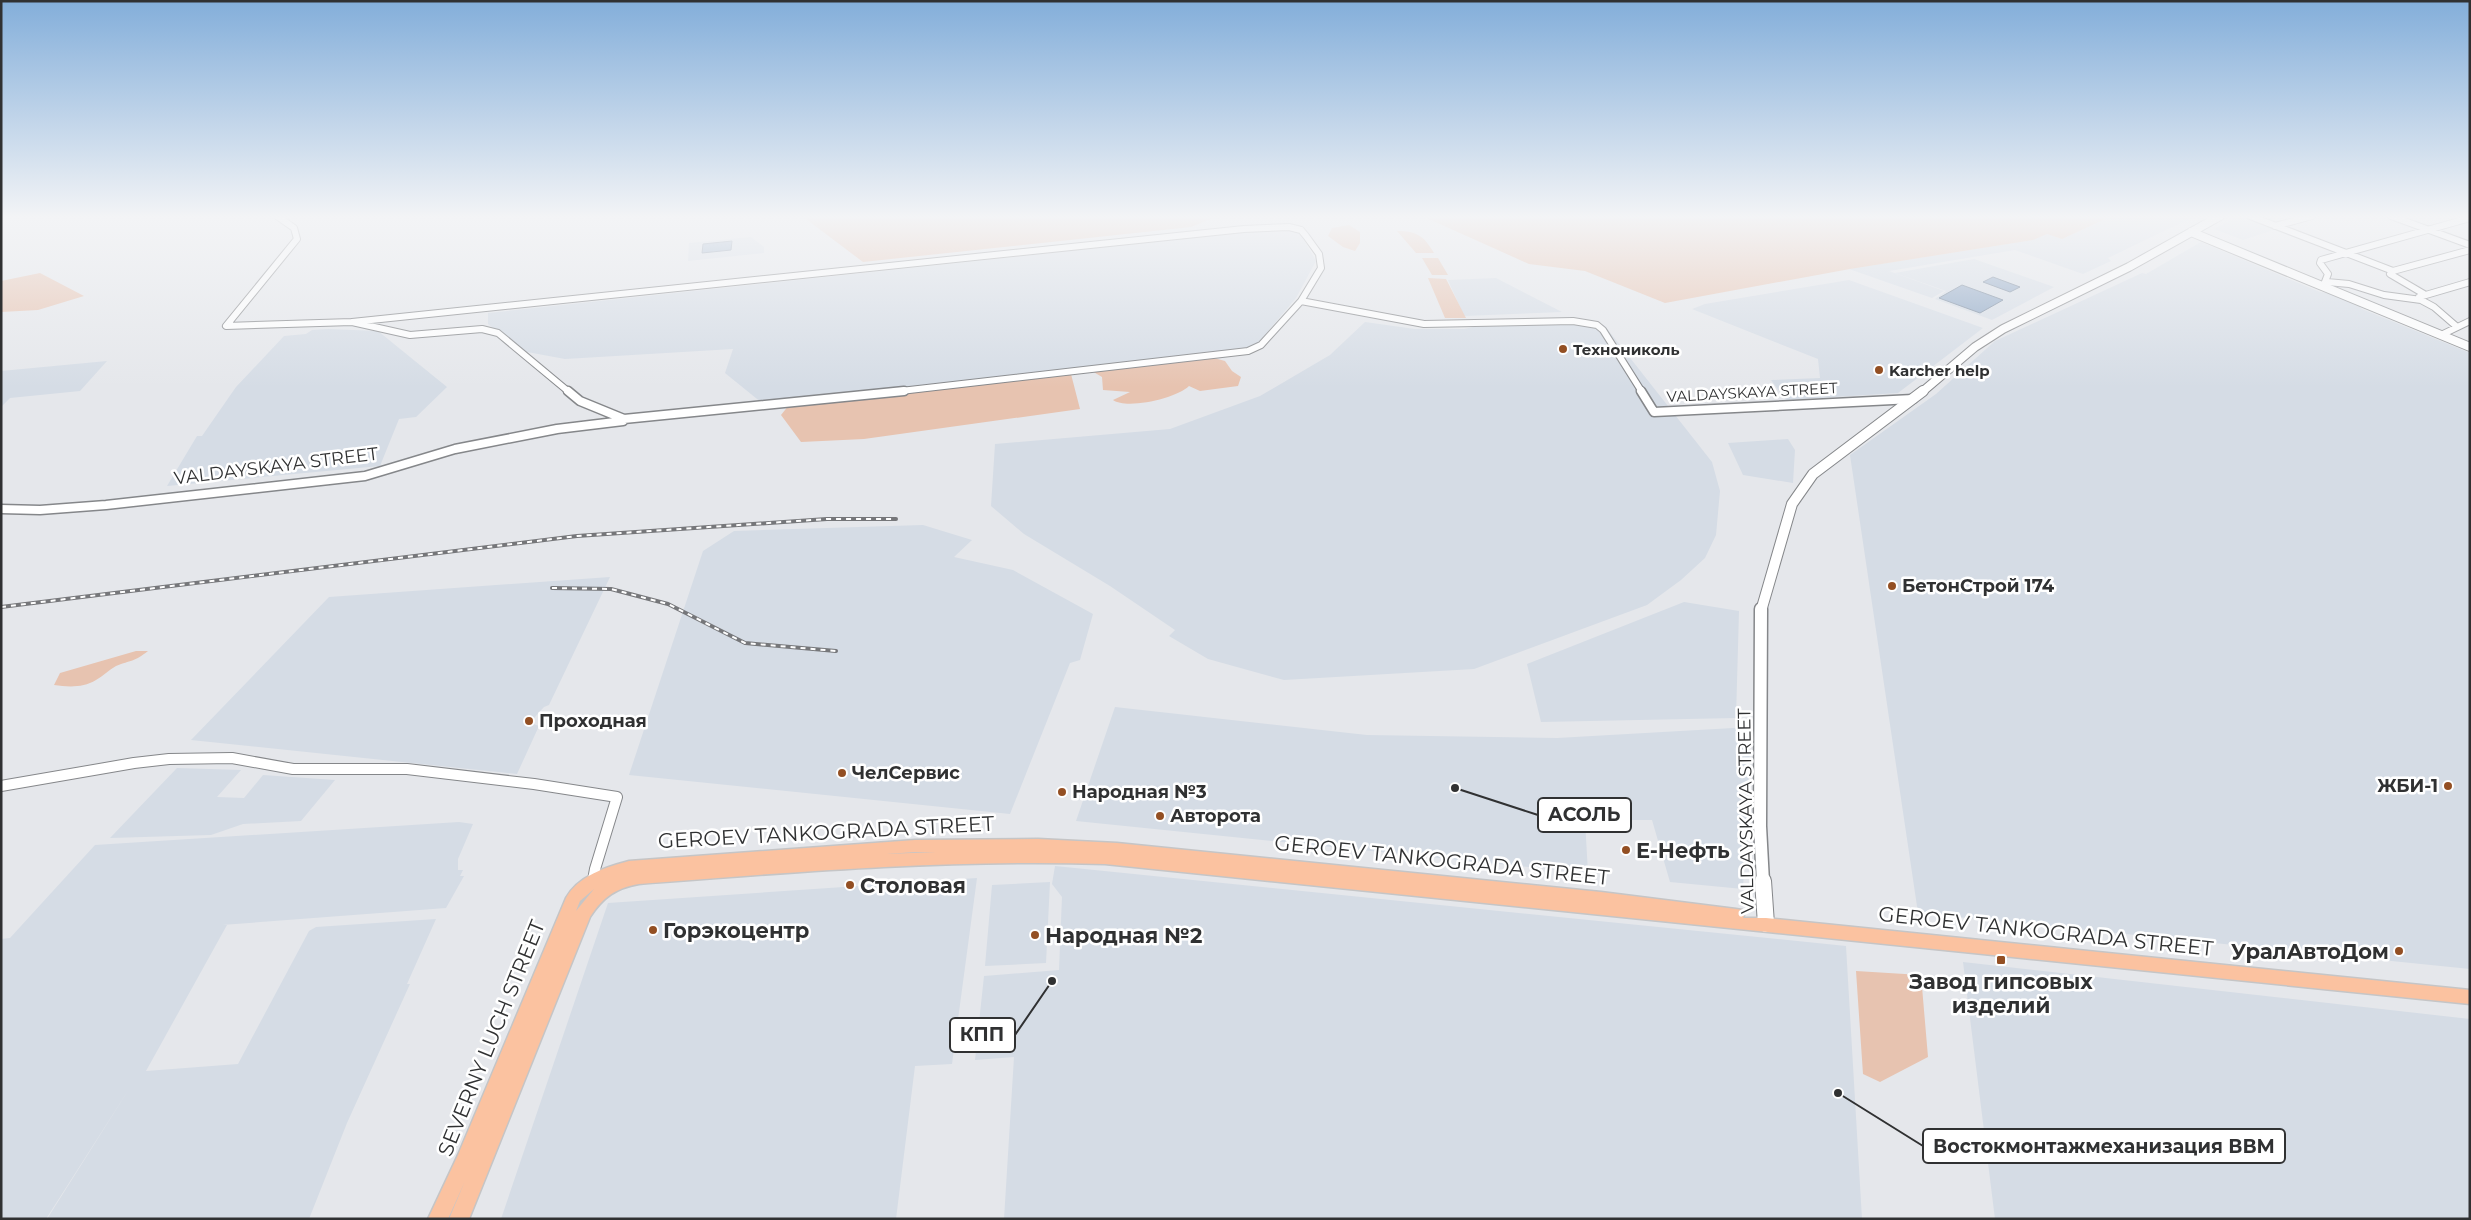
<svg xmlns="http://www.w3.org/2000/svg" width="2471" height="1220" font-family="Montserrat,sans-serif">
	<rect width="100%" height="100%" fill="#e5e7eb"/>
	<path fill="#d5dce5" d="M2112,216H2195L2108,258L2111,261L2083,274L2015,250L1889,271L1944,291L1932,298L1849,269L2032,240L2047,234L2062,239Z
		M2239,216H2247L2279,228L2243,240L2214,229Z
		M1285,228L1300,233L1316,261L1296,298L1258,343L1246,348L762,403L725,373L733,349L565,359L522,351L488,324V313Z
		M751,237L764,247V253L688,261L689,243Z
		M2201,242L2320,292L2335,294L2355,302L2362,309L2470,353V969L1918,913L1850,455L1936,394L1995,341L2142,273L2146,274Z
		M1974,259L2054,287L1992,320L1935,299L1946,291L1895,273Z
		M1496,278L1562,312L1464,316L1448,280Z
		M1849,280L1983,328L1898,393L1786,400L1771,380L1820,378L1818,359L1692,309L1705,304Z
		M1592,320L1605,326L1712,462L1720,491L1716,535L1705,558L1681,580L1647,605L1474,669L1284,680L1208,659L1169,636L1175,630L1110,586L1024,534L991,506L995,444L1170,429L1260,396L1330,355L1365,322L1415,329H1464L1478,326Z
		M328,329L378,331L447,387L416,417L399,419L380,466L167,486L197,436H202L236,387L284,336L306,334L312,330Z
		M107,361L80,391L10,398L1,407V371Z
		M1788,439L1795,450L1793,483L1743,475L1728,443Z
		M923,525L972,540L954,557L1013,570L1093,614L1080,660L1070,663L1010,814L629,775L703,551L734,531Z
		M610,577L549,705L544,707L534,718L531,723L539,726L517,774L191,740L329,597Z
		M1684,602L1739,611L1736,718L1541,722L1527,664Z
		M1115,707L1367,735L1557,738L1751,727L1743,889L1670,882L1652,820H1585L1588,873L1076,821Z
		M177,768L241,770L217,797L244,798L263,775L335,780L301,821L243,824L211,835L110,838Z
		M459,822L473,824L458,859V870H463L460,876H464L446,908L222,925H227L146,1071L238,1064L309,931L316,927L436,919L407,984H410L347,1123L309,1219H47L131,1086L46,1219H1V939L10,938L95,845Z
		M1055,866L1846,946L1862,1219H1004L1014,1057L975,1060L984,976L1059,970L1062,897L1052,884Z
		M977,878L952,1064L915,1066L896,1219H501L608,903Z
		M1050,882L1046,963L985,966L992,885Z
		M1963,962L2470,1019V1219H1995Z"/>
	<path fill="#e7c3b0" d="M802,216H1218L1191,227L863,262Z
		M1422,216H2112L2062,239L2047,234L2033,240L1850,269L1665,303L1585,271L1529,264Z
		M1349,225L1360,232V243L1355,251L1343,247L1328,236L1332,228Z
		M1397,231C1417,231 1424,236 1434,253H1416Z
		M1422,258H1438L1448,275H1432Z
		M40,273L84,296L38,310L1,312V281Z
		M1428,278L1446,279L1466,318H1445Z
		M1214,358L1225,361L1232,371L1241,377L1238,386L1200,391L1189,386C1177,398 1127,410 1113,400L1130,392L1103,390L1102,377L1092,371Z
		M1071,374L1080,409L864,439L801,442L781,415L789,405Z
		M136,651H148C134,662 131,660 116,666C109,670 103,676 96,680C83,688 68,687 54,685L60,673Z
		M1856,971L1921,975L1928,1057L1880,1082L1863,1074Z"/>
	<path fill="#8ca5c4" stroke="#708298" d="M732,241L731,250L702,253L703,244Z
		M1993,277L2020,287L2010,292L1983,282Z
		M1962,285L2003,300L1980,313L1939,298Z"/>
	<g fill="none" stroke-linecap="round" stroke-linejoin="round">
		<g stroke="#85878a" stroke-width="8">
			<path id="street-far3" d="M277,216L294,228L297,239L226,326L352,322L410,335L482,329L498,333L569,392
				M2250,216L2393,271L2390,274L2424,294
				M2391,216L2470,245
				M2275,226L2312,216
				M2393,271L2470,250
				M2327,282L2349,284L2384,295L2421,300L2434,307L2456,326
				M2323,287L2328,274L2320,263L2321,260L2470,218
				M2419,297L2470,282
				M352,322L1244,229L1289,227L1301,230L1306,236L1319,254L1321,268L1301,301L1424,324L1573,321L1597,325L1603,330L1642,392
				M2441,335L2470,321
				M892,392L1248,351L1261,345L1301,301"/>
		</g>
		<g stroke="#85878a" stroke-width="11">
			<path id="street-far2" d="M568,391L580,401L624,419L904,391
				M1641,391L1654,412L1913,399
				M1,509L40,510L106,505L365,476L455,449L557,429L623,421"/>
		</g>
		<g stroke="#85878a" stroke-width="12">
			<path id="street-far1" d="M1,786L134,763L169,759L232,758L293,769H407L534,784L617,797L595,869L593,880L598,882"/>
		</g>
		<g stroke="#85878a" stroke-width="14">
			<path id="street" d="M596,881L598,882"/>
		</g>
		<g stroke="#85878a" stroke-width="10">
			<path id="secondary-far3" d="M2191,232L2470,347
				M1922,392L1975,347L2003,329L2129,267L2220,216"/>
		</g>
		<g stroke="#85878a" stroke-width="12">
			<path id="secondary-far2" d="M1761,611L1792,504L1813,474L1923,391"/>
		</g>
		<g stroke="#85878a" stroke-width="15">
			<path id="secondary-far1" d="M1761,609L1760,826L1763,882"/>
		</g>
		<g stroke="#85878a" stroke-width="18">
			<path id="secondary" d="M1763,881L1766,924"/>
		</g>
		<g stroke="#c5c5c6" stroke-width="3">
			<path id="primary" d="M1038,839L1117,843L1601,892L1736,909L1742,910L1744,915L1743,918H1766L2470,990V1004L1105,864C949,859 794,872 639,884C616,888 603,897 590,917L469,1219H449L465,1181L448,1219H428L458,1155L566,898C578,876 606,867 629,861L915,840ZM915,852H936L887,854ZM594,889L576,911L580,901Z"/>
		</g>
		<use href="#street-far3" stroke="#fff" stroke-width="6"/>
		<use href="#street-far2" stroke="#fff" stroke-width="8"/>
		<use href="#street-far1" stroke="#fff" stroke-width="10"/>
		<use href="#street" stroke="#fff" stroke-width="12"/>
		<use href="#secondary-far3" stroke="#fff" stroke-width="8"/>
		<use href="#secondary-far2" stroke="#fff" stroke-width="10"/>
		<use href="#secondary-far1" stroke="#fff" stroke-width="12"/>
		<use href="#secondary" stroke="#fff" stroke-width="16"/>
		<use href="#primary" fill="#fbc2a0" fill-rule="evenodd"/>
		<g stroke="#76777a" stroke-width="4">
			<path id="rail" d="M552,588L611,589L668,604L745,643L836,651
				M1,607L577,536L827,519H896"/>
		</g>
		<use href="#rail" stroke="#fff" stroke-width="2" stroke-dasharray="5" stroke-linecap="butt"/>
	</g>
	<linearGradient id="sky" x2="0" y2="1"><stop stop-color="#83aeda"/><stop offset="0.56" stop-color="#f3f4f6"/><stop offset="1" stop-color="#f3f4f6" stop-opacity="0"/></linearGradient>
	<rect width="2471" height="387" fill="url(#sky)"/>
	<g fill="#934f23" stroke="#fff" stroke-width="2">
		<circle cx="1563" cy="349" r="5"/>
		<circle cx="1879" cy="370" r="5"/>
		<circle cx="1892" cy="586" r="5"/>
		<circle cx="529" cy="721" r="5"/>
		<circle cx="842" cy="773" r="5"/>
		<circle cx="2448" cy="786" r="5"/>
		<circle cx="1062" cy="792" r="5"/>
		<circle cx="1160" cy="816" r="5"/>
		<circle cx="1626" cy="850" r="5"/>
		<circle cx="850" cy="885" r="5"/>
		<circle cx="653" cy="930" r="5"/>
		<circle cx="1035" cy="935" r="5"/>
		<circle cx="2399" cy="951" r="5"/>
		<rect x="1996" y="955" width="10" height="10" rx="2.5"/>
	</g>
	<g text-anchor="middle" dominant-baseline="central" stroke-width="5" stroke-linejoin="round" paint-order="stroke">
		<g font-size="15" font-weight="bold" fill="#303132" stroke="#fff" text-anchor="start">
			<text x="1573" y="349">Технониколь</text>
			<text x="1889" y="370">Karcher help</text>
		</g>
		<g font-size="15" fill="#303132" stroke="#fff">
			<text transform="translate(1752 392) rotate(-3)">VALDAYSKAYA STREET</text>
		</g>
		<g font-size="18" fill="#303132" stroke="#fff">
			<text transform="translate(276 466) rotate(-7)">VALDAYSKAYA STREET</text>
			<text transform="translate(1746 811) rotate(-91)">VALDAYSKAYA STREET</text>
		</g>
		<g font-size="18" font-weight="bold" fill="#303132" stroke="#fff" text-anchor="start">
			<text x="1902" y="586">БетонСтрой 174</text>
			<text x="539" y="721">Проходная</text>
			<text x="852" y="773">ЧелСервис</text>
			<text x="2438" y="786" text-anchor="end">ЖБИ-1</text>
			<text x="1072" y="792">Народная №3</text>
			<text x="1170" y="816">Авторота</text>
		</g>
		<g font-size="21" fill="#303132" stroke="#fff">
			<text transform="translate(826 832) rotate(-3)">GEROEV TANKOGRADA STREET</text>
			<text transform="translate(1442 860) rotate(6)">GEROEV TANKOGRADA STREET</text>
			<text transform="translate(2046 931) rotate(6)">GEROEV TANKOGRADA STREET</text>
			<text transform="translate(491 1038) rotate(-68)">SEVERNY LUCH STREET</text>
		</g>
		<g font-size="21" font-weight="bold" fill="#303132" stroke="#fff" text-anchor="start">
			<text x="1636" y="850">E-Нефть</text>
			<text x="860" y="885">Столовая</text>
			<text x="663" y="930">Горэкоцентр</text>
			<text x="1045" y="935">Народная №2</text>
			<text x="2389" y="951" text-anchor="end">УралАвтоДом</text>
			<text x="2001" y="981" text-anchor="middle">Завод гипсовых<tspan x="2001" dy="24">изделий</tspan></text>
		</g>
	</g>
	<path fill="none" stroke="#303132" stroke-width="2" d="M1455 788L1538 815M1052 981L1015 1035M1838 1093L1923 1146"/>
	<g fill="#303132" stroke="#fff" stroke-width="2">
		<circle cx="1455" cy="788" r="5"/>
		<circle cx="1052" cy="981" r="5"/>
		<circle cx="1838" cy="1093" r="5"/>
	</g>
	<g fill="#fff" stroke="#303132" stroke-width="2">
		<rect x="1538" y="798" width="93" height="34" rx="5"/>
		<rect x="950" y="1018" width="65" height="34" rx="5"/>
		<rect x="1923" y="1129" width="362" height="34" rx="5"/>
	</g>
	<g font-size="19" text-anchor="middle" font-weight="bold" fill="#303132">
		<text x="1584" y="821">АСОЛЬ</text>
		<text x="982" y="1041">КПП</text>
		<text x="2104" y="1153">Востокмонтажмеханизация ВВМ</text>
	</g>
	<rect width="2471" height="1220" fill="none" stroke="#303132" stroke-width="5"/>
</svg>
